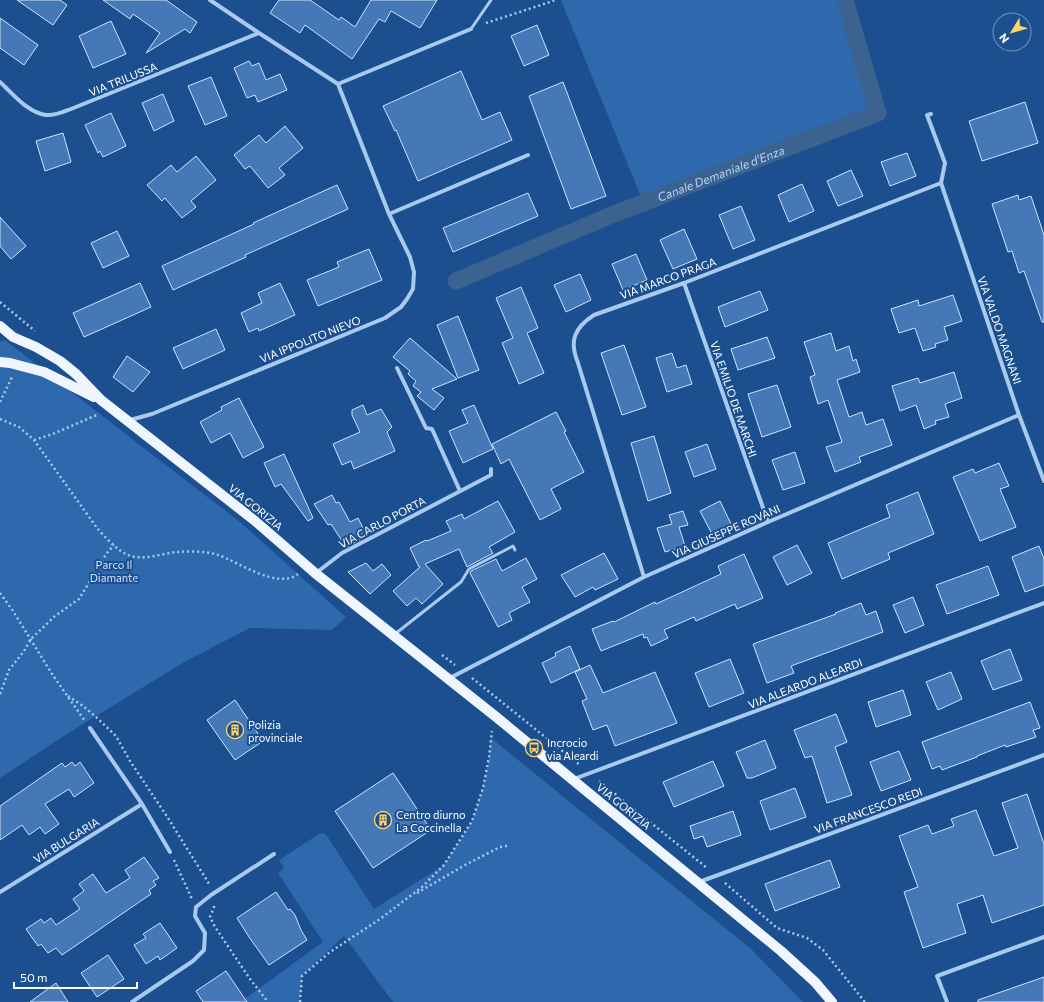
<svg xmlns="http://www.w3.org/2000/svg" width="1044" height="1002" font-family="Commissioner,sans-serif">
	<rect width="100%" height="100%" fill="#1b4f8f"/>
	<path fill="#2e69ad" d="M561,0H845L878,113L643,202Z
		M5,340L141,446L240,522L346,617L332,630L250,628L186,661L70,732L0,778V342Z
		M491,738L751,949L803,1002H393L344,936L302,976L300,1002H240L323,942L278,873L284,868L279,860L319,834L324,833L327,836L374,909L444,865L472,821L483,787L489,757Z"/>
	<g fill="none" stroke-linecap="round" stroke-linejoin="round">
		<path stroke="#3c6290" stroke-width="17" id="s1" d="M456,281L614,214L878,113L845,0"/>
	</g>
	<path fill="#4478b7" stroke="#cfe3fa" d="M17,0H60L67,5L53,25Z
		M103,0H166L197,22L190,33L185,29L146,53L160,33L133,14L130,19Z
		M279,0H310L339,20L341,17L355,27L371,0H437L420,28L391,11L385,22L379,19L352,59L305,25L300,33L270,13Z
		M0,18L38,45L24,65L0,48Z
		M111,21L126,54L93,68L79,36Z
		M537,25L549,55L524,66L511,36Z
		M249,61L252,66L259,63L266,80L280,74L287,90L258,102L255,95L247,98L234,68Z
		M461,71L482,120L500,112L512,140L418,181L396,130L395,131L383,106Z
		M211,77L227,116L205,125L188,86Z
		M563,82L606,196L571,209L529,96Z
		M163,94L174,121L154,131L142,103Z
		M1025,102L1038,143L982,161L969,121Z
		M111,113L126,146L103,157L100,151L98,153L85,125Z
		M285,126L303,148L279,168L285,175L268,188L250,166L245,169L234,155L259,135L266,143Z
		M63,133L71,162L45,171L36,141Z
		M907,153L916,176L890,186L881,162Z
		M196,156L216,180L191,201L196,207L182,218L165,198L162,201L147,185L171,165L177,172Z
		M851,170L863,196L838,206L827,181Z
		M802,184L814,211L789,222L778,195Z
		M337,185L348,209L245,255L246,257L173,290L162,266L254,224L253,223Z
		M528,193L538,216L453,252L443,228Z
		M1018,195L1019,200L1031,196L1044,235V322H1042L1024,271L1019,273L1012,251L1008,252L992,204Z
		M741,206L755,240L733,249L719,215Z
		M0,217L26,246L11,259L0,246Z
		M684,229L697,259L673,269L660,240Z
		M117,231L129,256L103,268L91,243Z
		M369,249L382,280L318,306L307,280L339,267L337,262Z
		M636,254L647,280L623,290L612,264Z
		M580,274L591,300L566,312L554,285Z
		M140,283L151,307L84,337L73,313Z
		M280,283L295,315L259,331L258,328L249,332L241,313L262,303L258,293Z
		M521,287L538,328L527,333L544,373L519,384L502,343L513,338L496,298Z
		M760,291L768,310L725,327L718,307Z
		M953,295L962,321L944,327L948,340L935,344L936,347L923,351L915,328L899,333L891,309L918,300L919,306Z
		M458,316L479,370L458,378L437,325Z
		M216,329L225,350L183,369L173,348Z
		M831,333L836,351L849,346L853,361L856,359L860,372L837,380L849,417L862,412L866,425L883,419L892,445L859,457L861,462L835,472L826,447L842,442L828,400L818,404L810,377L815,375L804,342Z
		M767,337L775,358L738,370L731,349Z
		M410,338L457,379L432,389L444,398L434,410L417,396L421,392L413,386L416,381L408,374L410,371L393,357Z
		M624,345L646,407L622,415L601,353Z
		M672,353L677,368L686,365L692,384L667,392L656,358Z
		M127,356L150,372L133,392L113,377Z
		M954,372L962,398L945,404L949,417L935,421L936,424L924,429L916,405L900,411L892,386L918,378L920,383Z
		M777,385L791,427L762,437L748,394Z
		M239,398L264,447L243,458L230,433L211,443L200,422L222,410L221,407Z
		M363,405L367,415L381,409L392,427L387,432L395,451L354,469L351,461L342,465L333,444L360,432L352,415V410Z
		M474,405L493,449L463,463L449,431L468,423L462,410Z
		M556,412L566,431L564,432L584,472L551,489L561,509L540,520L509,459L501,464L492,444Z
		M654,436L671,493L648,501L631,443Z
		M707,444L716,469L694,477L685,452Z
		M795,452L805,483L783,490L772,460Z
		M284,454L313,518L308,521L281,484L275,487L264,463Z
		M999,463L1009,486L1000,489L1016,527L980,541L953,477L973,469L975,473Z
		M918,492L934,534L888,553L890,559L842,579L828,543L890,517L886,505Z
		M332,495L336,503L339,502L350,522L358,518L367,536L346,547L331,524L328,525L314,504Z
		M498,501L515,532L489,547L493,553L467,567L459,549L425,564L443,584L422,604L416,598L407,606L393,591L420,567H419L410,548L426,540L427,541L451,531L446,521L462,514L464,519Z
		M720,501L731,524L712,534L700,511Z
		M683,511L688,525L679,527L685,546L665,552L657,528L672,524L669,515Z
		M797,545L812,573L787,585L773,557Z
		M1039,546L1044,559V585L1025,592L1012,557Z
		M604,553L618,579L595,590L593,587L575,597L561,575Z
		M744,554L763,598L737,609L735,604L696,621L694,617L664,630L668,638L651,646L647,637L644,638L643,634L601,651L592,629L613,621L614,622L655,602L656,604L721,574L718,566Z
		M526,558L537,579L522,587L530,602L509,613L512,620L498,627L470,573L471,571L496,559L502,571Z
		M366,563L373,571L382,564L391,575L370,594L348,572Z
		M988,566L999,595L947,614L936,585Z
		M913,597L924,625L905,633L893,605Z
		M861,603L866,615L876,611L883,632L791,666L794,673L767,683L753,644L836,614L835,613Z
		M570,646L580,669L551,683L542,663L556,656L555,653Z
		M1010,649L1022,680L993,690L981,661Z
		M730,659L744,693L709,707L695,673Z
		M590,665L603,693L655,672L677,723L615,746L607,725L593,730L582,701L587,699L575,672Z
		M951,672L962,699L938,710L926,682Z
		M903,690L911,715L876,727L868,702Z
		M235,700L263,741L235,760L207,720Z
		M1030,702L1040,728L1033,730L1036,737L1006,747L1005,745L977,756V757L942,770L940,766L932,769L922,742Z
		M836,714L847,742L835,747L852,795L827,803L812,756L805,758L794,730Z
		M765,740L776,768L752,778H747L736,752Z
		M899,751L911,780L881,791L870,762Z
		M713,761L724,786L674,807L663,782Z
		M72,762L75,766L80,762L94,783L74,797L69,789L45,804L59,824L45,834L40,827L29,835L22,825L0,840V806L62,763L65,767Z
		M393,773L431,830L373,868L335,811Z
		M795,788L806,817L770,830L760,801Z
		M1027,794L1044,844V905L992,923L983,895L957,904L966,933L923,948L904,892L918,887L899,836L928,825L932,834L954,826L951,819L976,810L994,856L1018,848L1002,803Z
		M733,811L741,835L707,847L703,836L694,839L690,826Z
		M144,857L159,878L153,881L156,885L149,890L151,894L62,955L56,948L48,953L41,944L38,946L26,929L41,919L44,923L51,918L56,925L80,909L73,899L84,891L79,884L93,874L106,893L130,878L125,870Z
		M830,860L840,887L775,911L765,884Z
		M276,892L288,910L290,909L295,915L301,930L307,940L269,965L249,937L237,918Z
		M160,923L177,948L160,960L158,956L146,964L134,945L146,938L143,934Z
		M108,955L124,979L97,997L81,973Z
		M226,971L247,1002H203L196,991Z
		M1044,977V1002H978V1000Z
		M56,983L68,1002H30Z"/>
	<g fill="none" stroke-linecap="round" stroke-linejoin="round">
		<path stroke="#a9c9ee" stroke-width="2.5" stroke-dasharray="2 3" stroke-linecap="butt" d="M486,23L556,0
			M0,302L35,331
			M0,402L12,377
			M0,419L19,427L34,440L97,528C103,535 116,549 124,553C141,563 161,553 178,552C191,551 206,551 218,555C239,562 277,590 298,574
			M34,440L53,434L99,414
			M0,593L13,611L54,677L85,721
			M442,655L455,665
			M472,678L581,766
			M0,694L9,670L24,651L31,639L55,616L79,599L107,553L114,545
			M68,696L83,706L95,716L116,736L130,761L168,818L208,882L209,885
			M599,781L707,868
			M174,860L192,899
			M725,883L777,928L807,938L823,950L865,1002
			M417,893L465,865L500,847L507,846
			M214,906V907L210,917L215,927L250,979L268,1002
			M300,1002L302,976L330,952L380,919L422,887L444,865L472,821L483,788L489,757L492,731"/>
		<path stroke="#a9c9ee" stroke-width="3" d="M471,29L491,0
			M395,634L461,582L469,569L513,546L515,550"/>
		<path stroke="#a9c9ee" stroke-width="4" d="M0,82C13,94 28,113 46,115C55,116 63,112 71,109L259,33
			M338,84L471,29
			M941,183L1019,415L1044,481
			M389,214L528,155
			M684,283L768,522
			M397,368L426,428L432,429L460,491
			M130,420L152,414L385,318L401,307L407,299L413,289L414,272L410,257L389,214L338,84L259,33L210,0
			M316,573L342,553L491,475V469
			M644,577L578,363C569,341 574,328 594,315L684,283L941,183L945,163L927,115L931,114
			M448,679L644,577L768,522L1019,415
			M90,728L142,804
			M574,779L1044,603
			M699,882L1044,755
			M0,892L142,804L170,852
			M132,1002L193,961L204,950L205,933L195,916L196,907L211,895L274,854
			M947,1002L937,976L1044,937"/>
		<path stroke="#f0f6ff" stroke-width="10" d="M0,326L13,337L36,347L60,361L76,374L101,400L254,520L315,573L495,716L781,951L815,982L832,1002
			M0,362L10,363L44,372L94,397"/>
	</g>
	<defs>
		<g id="building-ring" transform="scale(0.9)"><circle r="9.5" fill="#1b4f8f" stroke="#ffd166" stroke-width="1.5"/><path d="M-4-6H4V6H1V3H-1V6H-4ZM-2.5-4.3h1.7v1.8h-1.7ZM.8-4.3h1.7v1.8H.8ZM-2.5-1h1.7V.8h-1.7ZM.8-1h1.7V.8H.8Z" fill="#ffd166"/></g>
		<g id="bus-ring" transform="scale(0.9)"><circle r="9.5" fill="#1b4f8f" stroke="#ffd166" stroke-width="1.5"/><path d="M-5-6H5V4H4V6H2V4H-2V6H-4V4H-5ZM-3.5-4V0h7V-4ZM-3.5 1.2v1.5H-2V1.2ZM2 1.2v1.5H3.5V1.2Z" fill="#ffd166"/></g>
	</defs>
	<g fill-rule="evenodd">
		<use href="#building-ring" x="235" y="730"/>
		<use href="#bus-ring" x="534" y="748"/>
		<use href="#building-ring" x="383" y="820"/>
	</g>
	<g text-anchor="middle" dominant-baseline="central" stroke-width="4" stroke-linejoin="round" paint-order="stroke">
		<g font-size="11" fill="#fff" stroke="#1b4f8f">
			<text transform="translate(123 79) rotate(-22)">VIA TRILUSSA</text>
			<text transform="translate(668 278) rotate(-20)">VIA MARCO PRAGA</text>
			<text transform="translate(1000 330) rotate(71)">VIA VALDO MAGNANI</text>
			<text transform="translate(310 339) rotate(-22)">VIA IPPOLITO NIEVO</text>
			<text transform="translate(734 399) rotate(71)">VIA EMILIO DE MARCHI</text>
			<text transform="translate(256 507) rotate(39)">VIA GORIZIA</text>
			<text transform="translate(382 522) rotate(-28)">VIA CARLO PORTA</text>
			<text transform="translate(726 531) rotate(-24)">VIA GIUSEPPE ROVANI</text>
			<text transform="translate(805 683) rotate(-21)">VIA ALEARDO ALEARDI</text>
			<text transform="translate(624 806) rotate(39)">VIA GORIZIA</text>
			<text transform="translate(868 810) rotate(-20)">VIA FRANCESCO REDI</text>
			<text transform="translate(66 840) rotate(-32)">VIA BULGARIA</text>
		</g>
		<g font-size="11" fill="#cfe3fa" stroke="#1b4f8f">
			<text x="114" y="564">Parco Il<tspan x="114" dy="13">Diamante</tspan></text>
		</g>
		<g font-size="11" fill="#fff" stroke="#1b4f8f" text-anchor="start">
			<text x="248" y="724">Polizia<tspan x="248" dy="13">provinciale</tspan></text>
			<text x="547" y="742">Incrocio<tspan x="547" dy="13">via Aleardi</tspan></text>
			<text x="396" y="814">Centro diurno<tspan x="396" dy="13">La Coccinella</tspan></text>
		</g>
		<g font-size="12" font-style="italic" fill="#b5d3f5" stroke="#1b4f8f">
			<text stroke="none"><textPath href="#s1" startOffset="286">Canale Demaniale d'Enza</textPath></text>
		</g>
	</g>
	<g transform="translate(1012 32) rotate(232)"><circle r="19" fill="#1b4f8f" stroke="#7695bc"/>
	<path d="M0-3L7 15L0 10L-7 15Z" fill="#ffd166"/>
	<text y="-6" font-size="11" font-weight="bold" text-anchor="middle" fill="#ffffff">N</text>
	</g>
	<path d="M14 982v6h123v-6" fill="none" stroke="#ffffff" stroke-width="2"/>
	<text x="20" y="982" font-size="12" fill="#ffffff" stroke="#1b4f8f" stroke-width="3" paint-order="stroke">50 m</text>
</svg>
